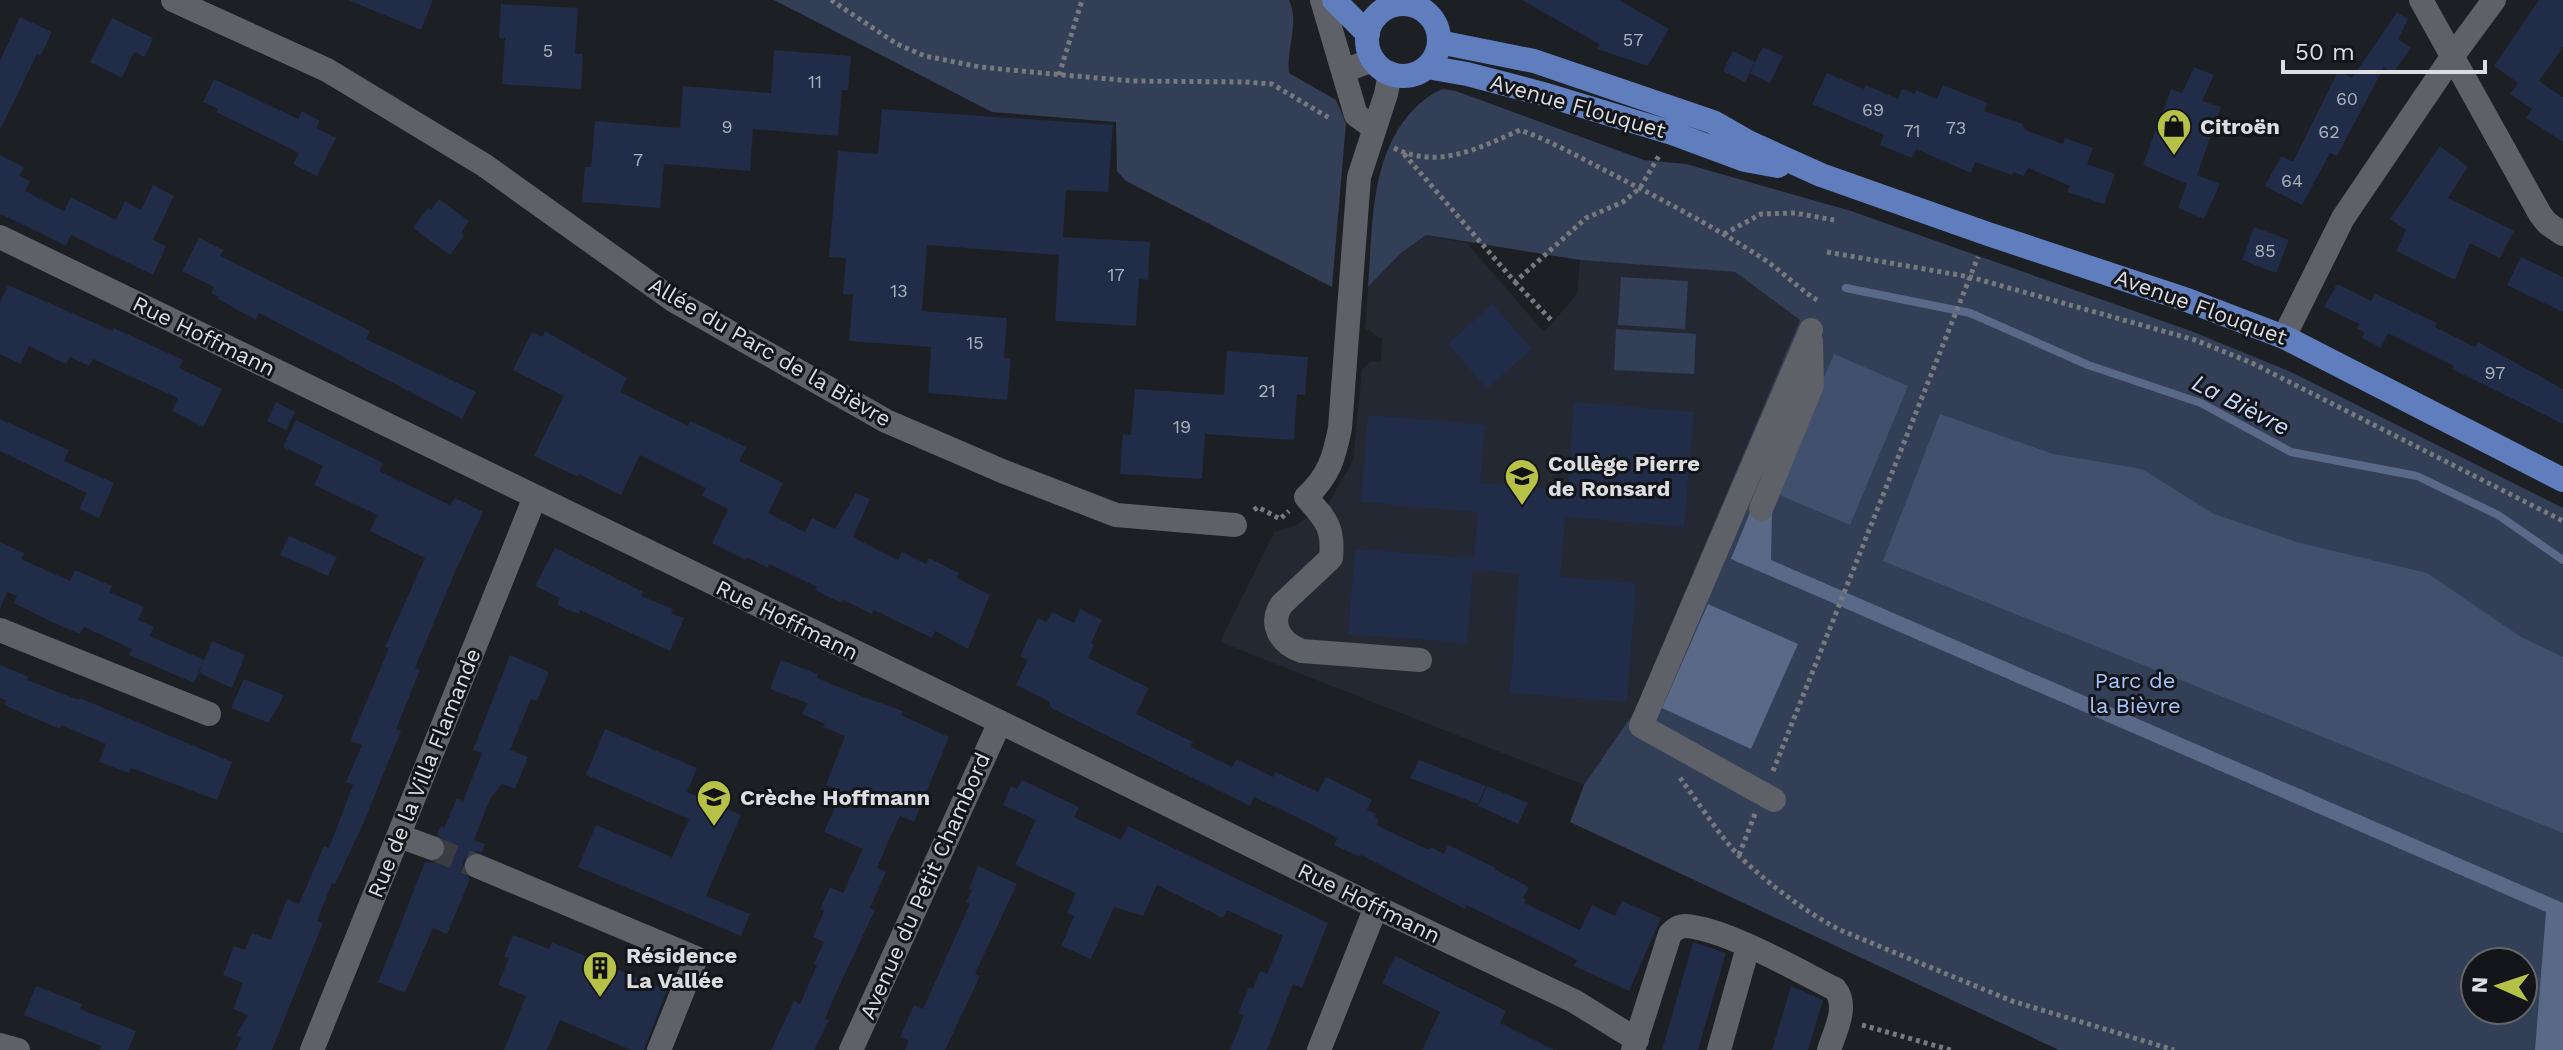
<svg xmlns="http://www.w3.org/2000/svg" width="2563" height="1050" font-family="'Work Sans',sans-serif">
	<rect width="100%" height="100%" fill="#1c1f24"/>
	<path fill="#232832" d="M1425,235L1467,243L1544,332L1577,294L1580,260L1735,272L1801,320L1634,712L1584,785L1220,642L1274,532L1294,526L1328,504L1353,460L1362,369L1370,362H1381L1382,339L1365,328L1368,287L1401,253Z"/>
	<path fill="#333f57" fill-rule="evenodd" d="M774,0H1289C1300,23 1286,49 1289,73L1336,100L1346,123L1332,287L1126,181L1117,171L1116,122L992,112Z
		M1443,89L1456,91L1644,160L1686,164L1851,211L2191,331L2291,372L2563,508V1050H2059L1570,822L1584,785L1634,712L1800,320L1735,272L1580,260L1426,235L1401,253L1368,287C1373,226 1369,152 1417,106C1425,99 1432,93 1443,89ZM2475,962H2523V1010H2475Z
		M1621,277L1688,281L1685,329L1618,325Z
		M1616,329L1696,334L1694,374L1614,370Z"/>
	<path fill="#41506d" d="M1834,354L1908,386L1850,525L1775,493Z
		M1940,414L2053,454L2142,469L2214,514L2300,543L2427,573L2521,637L2563,657V833L1883,561Z"/>
	<path fill="#5a6988" d="M1753,505L1772,513L1771,560L2563,903V1050H2535L2546,912L1731,559Z
		M1708,604L1798,644L1751,749L1662,708Z"/>
	<g fill="none" stroke-linecap="round" stroke-linejoin="round">
		<path stroke="#5a6988" stroke-width="8" d="M1846,288L1970,313L2088,365L2201,403L2291,452L2417,476L2498,515L2563,560"/>
	</g>
	<path fill="#202c48" d="M348,0H433L421,30Z
		M1522,0H1619L1669,29L1648,66L1597,49L1599,44Z
		M2539,0H2563V47L2539,81L2563,97V142L2526,118L2532,109L2510,94L2518,83L2494,66Z
		M501,4L578,8L575,54H583L581,89L502,84L505,38H499Z
		M2397,12L2408,19L2398,39L2411,48L2393,73L2384,67L2337,156L2330,153L2302,205L2265,186L2281,156L2293,162L2338,71L2352,78Z
		M20,17L52,32L41,55L37,54L0,130V61Z
		M112,18L153,38L145,57L134,52L122,78L90,62Z
		M1763,47L1783,56L1770,83L1750,73Z
		M774,50L851,56L848,90H842L838,136L753,129L750,171L664,164L660,208L582,202L585,167H591L595,121L680,128L683,86L771,93Z
		M1733,51L1755,62L1745,82L1723,71Z
		M2194,67L2214,75L2202,101L2221,107L2197,175L2220,184L2204,219L2178,208L2187,184L2143,165L2171,89L2182,93Z
		M1827,73L1864,89L1866,85L1898,99L1902,89L1915,94L1916,90L1937,99L1943,85L1988,103L1984,111L2023,124L2025,130L2063,144L2065,138L2093,148L2087,164L2115,174L2104,204L2067,192L2070,186L2028,168L2024,176L2013,172L2012,175L1975,162L1971,173L1916,149L1912,158L1880,145L1884,135L1812,104Z
		M214,79L298,119L302,111L320,121L316,128L336,138L317,176L293,164L299,153L216,112L218,109L203,102Z
		M882,109L1113,125L1108,192L1066,190L1063,237L1150,242L1148,280L1139,279L1136,326L1055,321L1059,255L927,245L922,311L1007,318L1004,358H1011L1007,400L928,393L931,347L849,341L853,294H843L846,258L829,257L838,151L878,154Z
		M2440,146L2468,167L2448,198L2514,231L2500,258L2470,243L2455,280L2396,251L2406,230L2390,219Z
		M0,155L24,167L19,176L30,181L25,191L64,211L71,197L116,220L125,201L141,210L153,185L174,196L153,240L166,246L153,275L71,235L66,246L1,214L0,216Z
		M439,199L469,221L461,233L464,236L450,255L413,228L428,208L431,210Z
		M2254,227L2289,240L2276,273L2242,260Z
		M199,238L223,250L220,256L370,331L366,339L476,392L462,419L259,313L256,320L218,299L219,297L211,293L214,287L182,271Z
		M2521,257L2563,277V312L2507,285Z
		M2337,284L2371,301L2375,294L2437,323L2435,327L2475,347L2478,342L2563,389V424L2452,369L2454,366L2388,333L2381,348L2362,338L2364,332L2357,328L2359,324L2324,307Z
		M8,285L113,331L114,328L183,360L179,368L222,389L203,427L172,411L178,398L93,359L89,366L70,357L66,364L29,346L21,364L0,354V302Z
		M1492,304L1532,349L1487,389L1448,344Z
		M545,331L627,378L620,392L688,426L690,421L746,447L739,461L783,483L768,513L805,532L812,518L835,529L856,493L870,499L853,537L898,560L902,552L926,564L929,558L959,573L957,578L990,595L968,649L935,631L932,638L874,610L872,614L843,600L841,603L815,590L817,587L769,564L768,568L747,557L746,560L712,543L728,509L702,496L706,488L640,455L621,495L579,474L578,477L534,456L564,396L513,370L532,332L542,337Z
		M1227,351L1308,357L1305,395L1297,394L1294,440L1205,434L1202,479L1120,474L1123,434L1131,435L1135,389L1224,395Z
		M276,402L295,412L286,430L267,421Z
		M1574,402L1694,412L1684,527L1565,517L1560,577L1636,583L1627,702L1510,693L1519,574L1473,570L1478,512L1361,502L1368,415L1485,425L1480,483L1568,490Z
		M0,419L69,450L64,461L114,483L99,518L79,509L87,493L0,451Z
		M296,420L383,463L379,471L450,505L455,498L483,512L455,572L415,668L420,670L396,729L401,731L363,824L335,884L332,883L317,921L323,923L272,1050H236L241,1038L236,1036L248,1015L233,1009L243,983L223,975L234,946L245,950L252,933L271,940L287,899L299,904L324,846L329,848L353,785L346,782L362,745L350,741L389,648L385,647L425,558L370,531L377,515L314,485L323,466L283,447Z
		M289,536L337,557L328,576L280,555Z
		M0,542L24,553L21,559L70,581L75,570L112,586L109,592L144,607L138,620L154,627L150,636L204,660L194,683L129,655L132,649L84,627L80,634L52,622L14,603L17,596L7,592L0,609Z
		M555,548L643,592L641,596L673,609L671,613L684,618L670,651L580,610L579,614L557,605L560,598L535,586Z
		M1355,549L1474,558L1467,643L1348,634Z
		M1080,609L1102,620L1091,643L1094,645L1088,658L1149,688L1136,714L1193,742L1191,747L1233,767L1236,759L1273,777L1275,772L1318,792L1326,777L1372,800L1367,810L1376,814L1375,817L1379,819L1376,825L1429,850L1431,847L1444,854L1448,845L1496,868L1495,870L1529,887L1523,898L1526,899L1524,903L1580,930L1592,905L1615,916L1622,901L1661,918L1629,991L1574,966L1577,960L1526,934L1466,905L1465,909L1361,855L1360,857L1334,845L1337,838L1305,821L1254,797L1250,806L1053,709L1049,705L1050,702L1016,685L1028,660L1020,656L1038,618L1046,622L1052,612L1074,623Z
		M212,641L245,655L232,688L199,673Z
		M510,655L549,672L537,701L531,699L510,750L528,757L515,789L502,784L490,799L474,840L485,844L482,852L474,851L464,860L462,869L470,879L447,934L433,928L405,993L378,982L425,862L435,863L446,854L447,845L437,834L441,826L444,828L457,798L463,801L482,753L473,750Z
		M781,660L818,674L817,678L861,696L903,711L901,715L949,737L914,822L900,816L889,840L877,868L886,872L870,908L875,910L835,995L825,1019L829,1020L814,1050H771L794,1001L800,1004L817,965L814,964L824,942L813,937L824,911L820,909L830,887L843,893L863,849L824,832L842,792L826,785L845,736L823,727L825,724L802,714L807,703L770,689Z
		M0,665L29,677L27,680L79,700L80,698L232,762L217,800L131,768L129,773L99,762L106,744L61,725L60,729L4,705L6,700L0,698Z
		M244,679L284,695L269,723L231,708Z
		M605,729L697,768L687,792L741,815L706,896L750,914L741,936L578,867L596,825L672,857L689,819L586,775Z
		M1419,760L1486,786L1478,804L1410,778Z
		M1022,780L1079,807L1074,817L1121,840L1128,826L1328,923L1302,988L1293,984L1267,1050H1230L1244,1015L1238,1013L1249,987L1253,989L1260,971L1267,974L1283,936L1227,910L1223,918L1157,885L1143,916L1114,907L1091,959L1061,946L1074,916L1067,913L1076,893L1015,865L1036,820L1003,805L1011,786L1017,789Z
		M1487,786L1528,803L1518,824L1478,806Z
		M978,866L1017,884L975,974L980,976L945,1050H905L909,1041L900,1037L914,1005L923,1009L970,904L966,902L972,890L969,889Z
		M513,935L549,949L552,942L667,990L644,1050H631L560,1020L547,1050H504L526,996L498,985L509,958L504,957Z
		M1693,942L1726,953L1698,1050H1662Z
		M1395,956L1506,1011L1500,1023L1554,1050H1422L1440,1012L1382,983Z
		M36,986L82,1004L80,1009L136,1031L128,1050H100L101,1046L24,1015Z
		M1791,986L1823,1000L1808,1050H1772Z"/>
	<g fill="none" stroke-linecap="round" stroke-linejoin="round">
		<path stroke="#393c40" stroke-width="24" stroke-dasharray="24 12" stroke-linecap="butt" d="M432,848L477,866"/>
		<path stroke="#77797d" stroke-width="5" stroke-dasharray="4 4" stroke-linecap="butt" d="M831,0L897,44L925,56L980,67L1063,75L1133,81L1245,82L1272,84L1331,119
			M1059,75L1082,0
			M1394,148C1438,170 1479,148 1520,130C1551,141 1579,157 1608,172C1659,198 1711,225 1759,256C1780,269 1795,286 1817,300
			M1404,154L1515,282L1586,218L1623,202L1640,188L1660,154
			M1724,234L1761,214L1795,213L1834,220
			M1827,252L1970,277L2195,340L2252,363L2563,521
			M1515,282L1553,322
			M1254,510L1258,507L1280,519L1289,511
			M1773,771L1978,257
			M1680,778C1699,803 1718,834 1740,857C1770,885 1804,911 1840,930L2012,1001L2174,1050
			M1739,855L1755,814
			M1862,1025L1951,1050"/>
		<path stroke="#5e6167" stroke-width="24" d="M173,0L327,70L484,165L673,300L886,421L1002,471L1116,515L1235,525
			M1322,0L1356,115L1374,128
			M2421,0L2540,214L2547,223L2563,234
			M1343,71L1373,60
			M1390,73L1386,94L1359,177L1340,428C1334,458 1329,476 1306,497C1326,520 1334,527 1331,558L1282,604C1268,624 1281,644 1302,651L1420,660
			M0,237L1000,722L1376,907L1574,1001L1637,1040
			M2284,337L2343,218L2452,57L2494,0
			M1761,509L1812,385L1811,341
			M0,630L209,714
			M1774,800L1641,726L1811,330
			M399,836L432,848
			M477,866L696,958L659,1050
			M0,1045L18,1050
			M312,1050L535,497
			M851,1050L1000,722
			M1319,1050L1376,907
			M1633,1050L1670,934C1675,929 1679,926 1686,926C1726,929 1797,970 1835,989C1849,1006 1835,1031 1829,1050
			M1719,1050L1748,947"/>
		<path stroke="#607dbe" stroke-width="24" d="M1334,0L1368,34
			M1367 40a36 36 0 1 1 72 0a36 36 0 1 1-72 0Z
			M1439,42L1534,61L1713,122L1748,142L1821,175L1988,234L2187,300L2284,337L2563,480
			M1427,67L1467,74L1543,94L1672,133L1745,160L1778,166"/>
	</g>
	<defs>
		<g id="shop-pin" transform="scale(1.8)"><path d="M0 17L-7.5 6A9.5 9.5 0 1 1 7.5 6Z" fill="#b6c148" stroke="#13151a"/><path d="M-5-2.5h2.3a2.7 3.5 0 0 1 5.4 0H5L5.5 6h-11ZM-1.5-2.5h3a1.5 2.3 0 0 0-3 0Z" fill="#111"/></g>
		<g id="school-pin" transform="scale(1.8)"><path d="M0 17L-7.5 6A9.5 9.5 0 1 1 7.5 6Z" fill="#b6c148" stroke="#13151a"/><path d="M0-5L7-2L0 1L-7-2ZM-4 1L0 2.5L4 1V4Q0 6-4 4Z" fill="#111"/></g>
		<g id="building-pin" transform="scale(1.8)"><path d="M0 17L-7.5 6A9.5 9.5 0 1 1 7.5 6Z" fill="#b6c148" stroke="#13151a"/><path d="M-4-6H4V6H1V3H-1V6H-4ZM-2.5-4.3h1.7v1.8h-1.7ZM.8-4.3h1.7v1.8H.8ZM-2.5-1h1.7V.8h-1.7ZM.8-1h1.7V.8H.8Z" fill="#111"/></g>
	</defs>
	<g fill-rule="evenodd">
		<use href="#shop-pin" x="2174" y="126"/>
		<use href="#school-pin" x="1522" y="476"/>
		<use href="#school-pin" x="714" y="797"/>
		<use href="#building-pin" x="600" y="968"/>
	</g>
	<g text-anchor="middle" dominant-baseline="central" stroke-width="6" stroke-linejoin="round" paint-order="stroke">
		<g font-size="18" fill="#acb1ba">
			<text x="1633" y="39">57</text>
			<text x="548" y="50">5</text>
			<text x="815" y="81">11</text>
			<text x="2347" y="98">60</text>
			<text x="1873" y="109">69</text>
			<text x="727" y="126">9</text>
			<text x="1956" y="127">73</text>
			<text x="1912" y="130">71</text>
			<text x="2329" y="131">62</text>
			<text x="638" y="159">7</text>
			<text x="2292" y="180">64</text>
			<text x="2265" y="250">85</text>
			<text x="1116" y="274">17</text>
			<text x="899" y="290">13</text>
			<text x="975" y="342">15</text>
			<text x="2495" y="372">97</text>
			<text x="1267" y="390">21</text>
			<text x="1182" y="426">19</text>
		</g>
		<g font-size="22" fill="#dbdde0" stroke="#13151a">
			<text transform="translate(1578 106) rotate(16)">Avenue Flouquet</text>
			<text transform="translate(2201 307) rotate(20)">Avenue Flouquet</text>
			<text transform="translate(204 336) rotate(26)">Rue Hoffmann</text>
			<text transform="translate(770 352) rotate(30)">Allée du Parc de la Bièvre</text>
			<text transform="translate(787 620) rotate(26)">Rue Hoffmann</text>
			<text transform="translate(424 773) rotate(-68)">Rue de la Villa Flamande</text>
			<text transform="translate(925 886) rotate(-66)">Avenue du Petit Chambord</text>
			<text transform="translate(1369 903) rotate(26)">Rue Hoffmann</text>
		</g>
		<g font-size="22" font-weight="bold" fill="#dbdde0" stroke="#13151a" text-anchor="start">
			<text x="2200" y="126">Citroën</text>
			<text x="1548" y="463">Collège Pierre<tspan x="1548" dy="25">de Ronsard</tspan></text>
			<text x="740" y="797">Crèche Hoffmann</text>
			<text x="626" y="955">Résidence<tspan x="626" dy="25">La Vallée</tspan></text>
		</g>
		<g font-size="22" fill="#a8c3fa" stroke="#13151a">
			<text x="2135" y="680">Parc de<tspan x="2135" dy="25">la Bièvre</tspan></text>
		</g>
		<g font-size="24" font-style="italic" fill="#c9d9fb" stroke="#13151a">
			<text transform="translate(2241 405) rotate(27)">La Bièvre</text>
		</g>
	</g>
	<g transform="translate(2499 986) rotate(273)"><circle r="38" fill="#13151a" stroke="#636569" stroke-width="2"/>
	<path d="M0-6L14 30L0 20L-14 30Z" fill="#b6c148"/>
	<text y="-12" font-size="22" font-weight="bold" text-anchor="middle" fill="#dbdde0">N</text>
	</g>
	<path d="M2283 60v12h202v-12" fill="none" stroke="#dbdde0" stroke-width="4"/>
	<text x="2295" y="60" font-size="24" fill="#dbdde0" stroke="#13151a" stroke-width="6" paint-order="stroke">50 m</text>
</svg>
